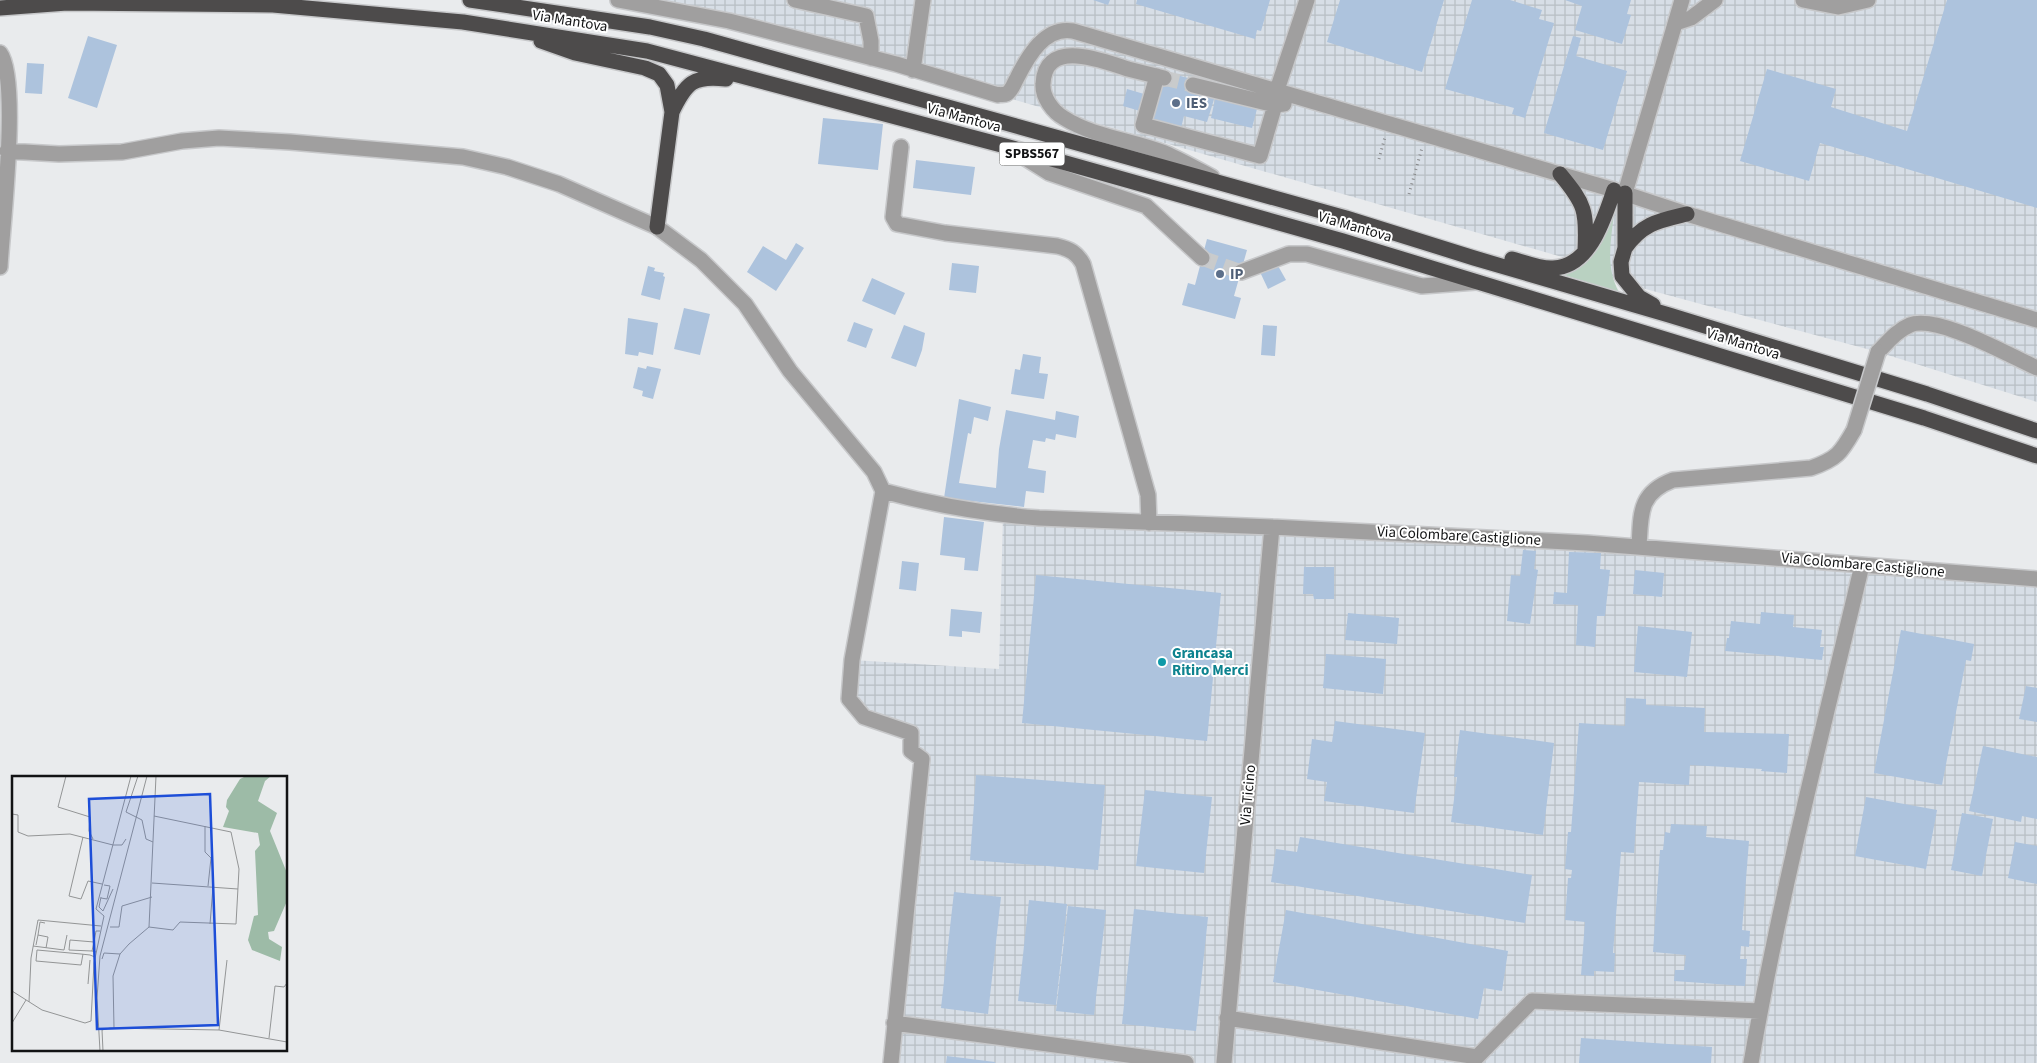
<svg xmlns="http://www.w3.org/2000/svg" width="2037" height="1063" font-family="'Source Sans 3',sans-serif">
	<defs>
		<pattern id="industrial-grid" width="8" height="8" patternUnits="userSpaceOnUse" patternTransform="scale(1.25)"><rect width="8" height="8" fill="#d7dee6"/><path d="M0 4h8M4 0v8" fill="none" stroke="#b8bec4"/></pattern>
	</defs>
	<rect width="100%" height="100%" fill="#e9ebed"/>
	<path fill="url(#industrial-grid)" d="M618,0H2037V402L1878,352L1627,284L1576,261L998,95Z
		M1003,515L1272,527L2037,579V1063H891L922,759L911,733L864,717L849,699L852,660L999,669Z"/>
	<path fill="#b9d1c1" d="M1614,213C1611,241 1605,267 1619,292L1564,275C1591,267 1601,236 1614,213Z"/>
	<path fill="#adc3dd" d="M1093,0H1110L1108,5Z
		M1137,0H1270L1261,31L1257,30L1255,39L1136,4Z
		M1340,0H1444L1422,72L1327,42Z
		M1472,0H1510L1542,10L1539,19L1554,23L1525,118L1512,114L1514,108L1445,89Z
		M1565,0H1631L1627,14L1631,15L1622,44L1575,30L1582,6Z
		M1947,0H2037V208L1820,143L1809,181L1740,161L1767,69L1836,89L1831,107L1907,131Z
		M88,36L117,45L97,108L68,98Z
		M1573,36L1581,38L1576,56L1627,71L1603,150L1544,133Z
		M27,63L44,64L42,94L25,93Z
		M1166,72L1195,80L1215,96L1207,122L1184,116L1180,132L1151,124Z
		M1127,89L1144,94L1140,111L1123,106Z
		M1216,95L1258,105L1252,128L1211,118Z
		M823,118L883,124L878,170L818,164Z
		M916,160L975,167L971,195L913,188Z
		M1207,239L1247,250L1234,296L1241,298L1235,319L1182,305L1188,283L1195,285Z
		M796,243L804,248L776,291L747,272L763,246L786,260Z
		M952,263L979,266L976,293L949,290Z
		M1277,264L1286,280L1268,289L1260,272Z
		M648,266L655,268L654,271L664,273L663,276L665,277L660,300L641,295Z
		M872,278L905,293L895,315L862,301Z
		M684,308L710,314L700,355L674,349Z
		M628,318L658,323L653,355L639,352L638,356L625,354Z
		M854,322L873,329L866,348L847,341Z
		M904,325L925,333L922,350L916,367L891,358Z
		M1263,325L1277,326L1275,356L1261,355Z
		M1023,354L1041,357L1039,373L1048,374L1044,399L1011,394L1015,369L1020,370Z
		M647,366L661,369L653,399L642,396L643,391L633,388L638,367L646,369Z
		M959,399L991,407L988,421L974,417L971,434L968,433L959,483L996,488L999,449L1006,410L1055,420L1056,411L1079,416L1076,438L1056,434L1055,440L1046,438L1045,442L1033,440L1028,468L1046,471L1044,493L1026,491L1024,507L944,498Z
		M944,517L984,522L978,571L964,570L965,558L940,555Z
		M1523,550L1536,551L1534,569L1538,570L1530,624L1507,621L1511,575L1520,576Z
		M1569,552L1601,553L1600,569L1610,570L1605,616H1597L1595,647L1576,645L1578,605L1553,604L1554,592L1567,593Z
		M902,561L919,563L916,591L899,589Z
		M1304,567H1334V599H1314L1313,594H1303Z
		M1635,570L1664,573L1662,597L1633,594Z
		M1036,575L1221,593L1207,741L1022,723Z
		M951,609L982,612L980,633L962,631V637L949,636Z
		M1761,612L1794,615L1793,627L1822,630L1820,647H1824L1822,660L1725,651L1727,638H1729L1731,621L1760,624Z
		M1348,613L1399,618L1397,644L1345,640Z
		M1638,626L1692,632L1687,677L1634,672Z
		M1901,630L1974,644L1971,661L1966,660L1942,785L1874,773Z
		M1326,654L1386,659L1383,694L1323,688Z
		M2026,686L2037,688V722L2019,719Z
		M1626,698L1646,699V705L1705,708L1704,732L1789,734L1787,773L1761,771L1762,769L1690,765L1689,785L1639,782L1634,853L1621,852L1613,953H1615L1614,972L1594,971V976L1581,975L1585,922L1565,920L1568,878H1571L1572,870L1565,869L1568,832H1571L1579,723L1625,726Z
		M1335,721L1425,733L1414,813L1324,801L1327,782L1307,779L1312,739L1332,742Z
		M1460,730L1554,743L1543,835L1451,822L1457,777H1454Z
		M1983,746L2037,757V819L2022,816L2021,822L1969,811Z
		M976,775L1105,785L1098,870L970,860Z
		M1145,790L1212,797L1204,873L1136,866Z
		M1866,797L1937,810L1926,869L1855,856Z
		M1962,813L1993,819L1982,876L1951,870Z
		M1671,824L1707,826L1706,837L1749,841L1742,930L1750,931L1749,947L1741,946L1740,959H1747L1745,986L1674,981L1675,970H1684L1686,955L1653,952L1660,850H1663L1665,832L1670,833Z
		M1300,837L1532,875L1525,923L1271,882L1276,849L1297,852Z
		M2015,842L2037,846V884L2008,878Z
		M954,892L1001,897L988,1014L941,1008Z
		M1029,900L1067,904L1056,1005L1018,1001Z
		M1068,906L1106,910L1094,1015L1056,1011Z
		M1134,909L1208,917L1196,1031L1122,1024Z
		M1286,910L1508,951L1502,991L1484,988L1478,1019L1273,982Z
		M1581,1038L1712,1047L1711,1063H1579Z
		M947,1056L995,1062V1063H946Z"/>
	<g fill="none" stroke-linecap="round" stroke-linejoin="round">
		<path stroke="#c9cbcc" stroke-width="15" stroke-dasharray="15 8" stroke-linecap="butt" d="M1164,78L1193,85
			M1202,258L1241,272"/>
		<g stroke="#c7c8ca" stroke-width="18">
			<path id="minor" d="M618,0L729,21L896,64L998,95C1001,94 1004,95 1006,94C1012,91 1014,83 1017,78C1028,56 1045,26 1073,31L1614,190L1687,214L2037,320
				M795,0L866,16L871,41V58
				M1803,0L1838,7L1868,0
				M1676,23L1691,18L1715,0
				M0,53C20,80 2,228 0,267
				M913,70L923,0
				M1157,76L1143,125L1260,156L1275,105
				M1164,78C1152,75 1140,72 1128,69C1103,61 1045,37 1043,84C1042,97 1053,112 1064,118C1094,137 1132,140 1165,153C1181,160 1197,169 1212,177
				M1193,85L1275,105L1284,104
				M1277,90L1307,0
				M901,147L893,217L897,224L945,233L1057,246C1070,249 1077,253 1083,264L1148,495L1149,523
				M7,151L59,154L122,152L182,141L219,138L290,142L463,157L507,167L559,184L657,227L701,260L745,304L790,371L874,472L883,491L852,660L849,699L864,717L911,733V751L922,759L891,1063
				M1014,151L1049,173L1146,206L1202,258
				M1625,193L1682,0
				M1241,272L1289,254H1307L1422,286L1476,282
				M1878,352C1888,342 1896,331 1910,325C1937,314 2010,356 2037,368
				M883,491C934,505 986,514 1039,518L1272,527L1587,543L2037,579
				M1639,547C1641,515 1638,493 1673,480L1811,468C1837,459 1841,453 1854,430
				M1227,1018L1477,1057L1532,1001L1760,1011
				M894,1023L1186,1063
				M1224,1063L1272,527
				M1751,1063C1780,895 1823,730 1862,565"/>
		</g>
		<g stroke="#c7c8ca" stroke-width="18">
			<path id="highway" d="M470,0L650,27L704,39L1346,218L1474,258L1669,315L1927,394L2037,431
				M0,8L67,3L273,5L463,22L647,51L1009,147L1343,241L1924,418L2037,456
				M541,41L575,53L645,68L659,74L667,85L672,112L657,227
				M672,112C686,83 693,75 726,79
				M1560,174C1585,204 1587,211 1585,250
				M1625,193V248L1621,262L1622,276L1639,297L1653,305
				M1625,248C1643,223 1658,221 1687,214
				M1512,259C1524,262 1540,269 1553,268C1590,267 1604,219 1614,190"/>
		</g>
		<path stroke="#858688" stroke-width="3" stroke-dasharray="1 4" stroke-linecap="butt" d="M1379,159L1385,137
			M1409,194L1422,148"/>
		<use href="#minor" stroke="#a09f9f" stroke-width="15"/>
		<use href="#highway" stroke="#4d4b4b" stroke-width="15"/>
		<g stroke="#c7c8ca" stroke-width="18" stroke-linecap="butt">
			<path id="minor-bridge" d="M1854,430L1878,352"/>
		</g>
		<use href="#minor-bridge" stroke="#a09f9f" stroke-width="15"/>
	</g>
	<g fill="#5c6f8a" stroke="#fff" stroke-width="2">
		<circle cx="1176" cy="103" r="5"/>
		<circle cx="1220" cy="274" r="5"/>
	</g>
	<circle fill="#0f9aa8" stroke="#fff" stroke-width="2" cx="1162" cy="662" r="5"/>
	<g text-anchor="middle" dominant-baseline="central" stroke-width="4" stroke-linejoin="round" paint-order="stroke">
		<rect fill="#fff" stroke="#595a5a" stroke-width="1" x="999.5" y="142.5" width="65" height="23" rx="4"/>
		<g font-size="14" font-weight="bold" fill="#121314">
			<text x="1032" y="154">SPBS567</text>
		</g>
		<g font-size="15" fill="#121314" stroke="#fff">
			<text transform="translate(570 21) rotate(9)">Via Mantova</text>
			<text transform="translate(964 118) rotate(15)">Via Mantova</text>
			<text transform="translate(1355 227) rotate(16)">Via Mantova</text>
			<text transform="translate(1743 344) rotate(17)">Via Mantova</text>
			<text transform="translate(1459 536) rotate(3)">Via Colombare Castiglione</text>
			<text transform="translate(1863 565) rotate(5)">Via Colombare Castiglione</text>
			<text transform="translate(1248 795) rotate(-85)">Via Ticino</text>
		</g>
		<g font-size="15" font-weight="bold" fill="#4e5e75" stroke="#fff" text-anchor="start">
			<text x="1186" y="103">IES</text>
			<text x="1230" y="274">IP</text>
		</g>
		<g font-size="15" font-weight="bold" fill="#0d838f" stroke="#fff" text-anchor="start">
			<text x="1172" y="653">Grancasa<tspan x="1172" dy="17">Ritiro Merci</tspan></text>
		</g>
	</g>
	<g transform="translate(12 776)">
		<rect width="275" height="275" fill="#e9ebed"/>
		<path d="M234,0H259L253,5L246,25L265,37L258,55L275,97V125L262,155L256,156L257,163L270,171L268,185L240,174L236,164L242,140L246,139L243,75L248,69L246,57L211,51L217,35L214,31L215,24L228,3Z" fill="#9dbba7"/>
		<path fill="none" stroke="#939596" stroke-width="1" d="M54,0L46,31L78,41L77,55L81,63M126,0L114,36L130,44L134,63L141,66M0,38L6,39V56L16,60L58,58L101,69M193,50V76L199,82L196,110M71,61L57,120L69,123L76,105L90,108M101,69H110L114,63M140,107L226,113M89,121L87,131L91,135L101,113M89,122L95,123L98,110L92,109M198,148L201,111M98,151H107L110,130L140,121M137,151L144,0M26,159L28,146L33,147M82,166L84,155H88M24,169L26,159L36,161L34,172M21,170L52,174L55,159M80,175L57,174L58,164L82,166L80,175L84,176M71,178L69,189L24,185L25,174L69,178L78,179L83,181M90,183L92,177L108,178M76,208L78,184M0,215L30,234L73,247L79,245L82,187L92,140L84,133L119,0M17,226L19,182L26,144L89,150M0,247L14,224M102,252L101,200L108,178L117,168L137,151L161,154L168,146L224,148L227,93L219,56L142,40M207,254L215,184M257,262L263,210L272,211L275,207M88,275L85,222L88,180L135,0M91,275L90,254L98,252L207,254L275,266"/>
		<path fill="#1d4ed8" fill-opacity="0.15" stroke="#1d4ed8" stroke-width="2.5" d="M198,18L206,249L85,253L77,23Z"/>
		<rect width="275" height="275" fill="none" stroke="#121314" stroke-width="2.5"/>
	</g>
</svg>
